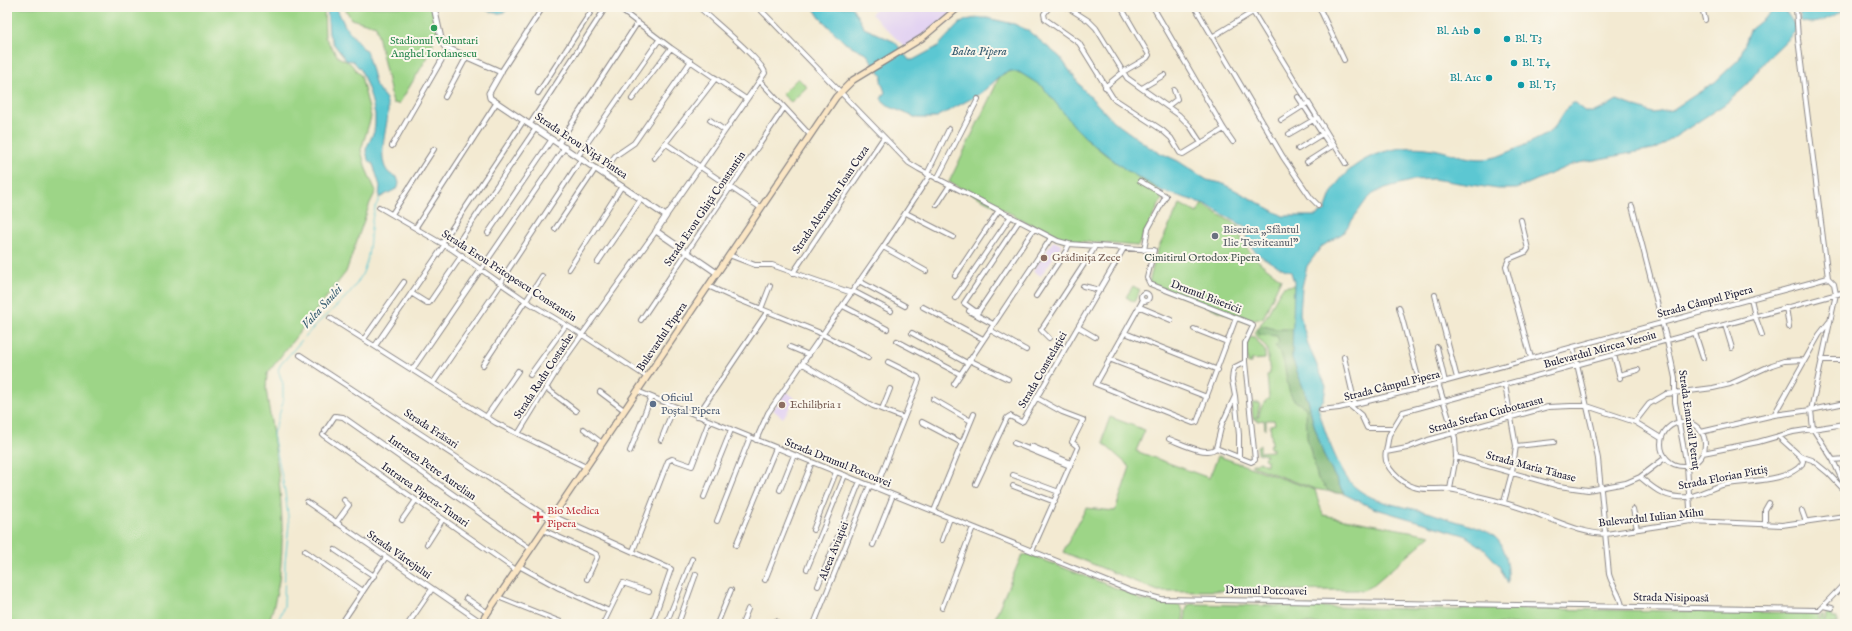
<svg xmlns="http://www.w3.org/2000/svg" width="1852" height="631" font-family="'IM FELL English',serif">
	<rect width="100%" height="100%" fill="#fbf7ec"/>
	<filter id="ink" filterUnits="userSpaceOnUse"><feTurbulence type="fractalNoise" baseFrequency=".025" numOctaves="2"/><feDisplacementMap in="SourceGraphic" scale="8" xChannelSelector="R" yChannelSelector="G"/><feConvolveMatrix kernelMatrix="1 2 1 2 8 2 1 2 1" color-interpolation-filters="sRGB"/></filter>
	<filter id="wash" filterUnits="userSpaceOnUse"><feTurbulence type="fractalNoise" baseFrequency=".012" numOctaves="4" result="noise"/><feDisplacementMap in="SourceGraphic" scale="16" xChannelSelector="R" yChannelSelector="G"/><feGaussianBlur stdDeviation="0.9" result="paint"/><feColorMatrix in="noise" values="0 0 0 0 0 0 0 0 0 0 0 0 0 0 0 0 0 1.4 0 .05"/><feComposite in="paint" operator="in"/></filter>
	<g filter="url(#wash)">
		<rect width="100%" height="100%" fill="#f3ead2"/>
		<path fill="#e3d3f2" d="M877,7H964L942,26L909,51L871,14Z
			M1053,241L1062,245L1041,276L1033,271Z
			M786,391L796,399L783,418L773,410Z"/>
		<path fill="#9dd587" stroke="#607c61" d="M7,7H324L325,37L338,57L350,63L361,76L371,117L361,150L366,169L376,191L370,203L346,272L267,374L266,389C277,463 295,552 268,624H7Z
			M346,7H432L439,34L434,35L432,50L399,104L393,103L376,26L351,19L346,10Z
			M1011,71C1047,75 1064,119 1089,141C1110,159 1133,176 1157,188L1156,192L1162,194V199L1138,246L1062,240L949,182L995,87C998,77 1001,74 1011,71Z
			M798,78L807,87L791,102L782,94Z
			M1180,204L1197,213L1202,204L1238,226C1241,251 1262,264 1281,279L1263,318L1247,322L1149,283L1157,251Z
			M1294,285L1293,348L1324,456L1344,494L1315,489L1252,466V464H1257L1259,462L1267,465V460L1264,459L1266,455L1258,453L1257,446L1260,445V452L1273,451V448L1271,449L1269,445L1272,444L1270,425L1275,424L1274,420H1266V428L1265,429L1264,420L1257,421V419H1253L1252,403H1260L1257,417H1259C1259,409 1264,401 1269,398L1267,375L1270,374L1267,349L1254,333C1258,325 1263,323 1267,315C1273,305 1276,296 1283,287Z
			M1133,286L1140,290L1134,302L1126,297Z
			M1249,336L1254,337L1265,351V359L1251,360V363H1248L1246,345Z
			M1110,417L1145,430L1136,451L1209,478L1218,456L1315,490L1323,515L1431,535L1373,585L1363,590L1158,591L1063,552L1086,508L1115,511L1130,467L1104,444V434Z
			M1028,554L1134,595L1140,600L1178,604C1185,608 1183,617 1184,624H992L1021,557Z
			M1192,604L1457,610L1472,608L1813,613L1818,615V620H1821V615H1824V622L1826,621L1827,614H1831L1833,618H1837V624H1187C1185,620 1185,610 1188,605Z"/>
		<path fill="#7eb674" stroke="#506c58" d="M1260,325L1275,329H1293L1292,358L1309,403L1312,418L1324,456L1344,494L1330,492L1318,479L1314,464L1307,438L1306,408C1302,405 1296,402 1293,399C1283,383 1289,359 1275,346L1279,342L1277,336L1259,335L1258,330Z"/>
		<path fill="#5bc7d2" stroke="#3e7486" d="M327,7H336L345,26L367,53L376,86L386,99L388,108C389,124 375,160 389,173C391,175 394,176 397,177L399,183L398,188L379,198L380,186L373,164L368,160L366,149L374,132L375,124V114L370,94L361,70L353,61L346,60L333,43L329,34Z
			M480,7H510C502,18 490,12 480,7Z
			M813,7H852L864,28L895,42L909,60H913L937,47L959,24L966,20L976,18H987L1014,24L1027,30L1060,57L1082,88L1113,121L1152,149L1178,161L1207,180L1221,183L1235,190L1283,216H1315L1325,211C1327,205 1329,199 1331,194C1349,157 1396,142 1433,149C1454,153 1474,163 1496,157C1503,155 1542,138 1548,133C1559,126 1562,110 1573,103H1576C1579,105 1580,108 1583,110C1593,117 1608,105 1617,100L1653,113L1672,110L1715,82L1739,59L1750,30L1778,7H1783L1794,24L1795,32L1766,60L1744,88L1725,104L1658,148L1573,164L1516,189H1498L1433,179L1414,180L1385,188L1373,194L1365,202L1343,233L1321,247L1307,266L1302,287L1300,314L1308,345L1326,386L1324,399L1318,407C1322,425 1338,469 1350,482C1369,504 1405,506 1431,513C1443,517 1454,521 1466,524C1474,527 1484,529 1491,534C1507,544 1509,567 1508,584L1498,564L1482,547L1464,535L1373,508L1344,494L1324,456L1312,418L1309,403L1292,358L1294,282L1291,272C1277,266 1253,255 1247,240C1245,236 1248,232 1247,228L1205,204L1162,191L1126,170L1089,141L1075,127L1043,87L1019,72L1011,71L1004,73L980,94L935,118H917L890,107L881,99L885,92L881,81L882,76L866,53L845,43L820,18Z
			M1799,7H1845V9C1832,17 1816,27 1801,21Z"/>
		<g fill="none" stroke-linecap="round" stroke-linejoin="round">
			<path stroke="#5bc7d2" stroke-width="1" d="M277,624L284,606L285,562L289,524L285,492L273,434L283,403V384L278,370L281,364C294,350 306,334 320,321C336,306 358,289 365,267C373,245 367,220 379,199"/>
		</g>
	</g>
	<g filter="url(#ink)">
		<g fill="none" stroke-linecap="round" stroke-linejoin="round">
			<g stroke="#8a8686" stroke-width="6">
				<path id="minor" d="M617,7L671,48L746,99
					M758,7L884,137L909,163L919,169L1058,241L1069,244L1154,250L1147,278L1150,284L1252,324L1253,326L1245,343V362L1235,367L1233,371L1232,380L1235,396L1222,424L1216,448
					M868,7L871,9L875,7
					M1049,7L1044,14L1045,19L1079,43L1113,98L1162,130L1171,138L1180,153L1183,154L1224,129
					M1067,7L1089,21L1096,28L1127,78L1179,115L1190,126L1201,143
					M1153,7L1224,129L1233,142
					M1195,7L1283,157L1311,198L1318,205
					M1319,7L1344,60
					M1702,7L1705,20
					M1796,7L1798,39L1828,278
					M1253,12L1346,164
					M1212,37L1261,7
					M501,72L543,7
					M760,81L810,135
					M1105,87L1123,72L1147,58L1149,55L1121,7
					M1142,88L1164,75
					M538,93L594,7
					M445,97L467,56
					M1298,97L1331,147
					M632,99L671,48
					M1168,106L1177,99L1174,90
					M710,120L724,130
					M1281,120L1306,104
					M530,124L606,7
					M1289,134L1315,119
					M559,143L638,22
					M665,143L761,208
					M392,146L448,49
					M1298,149L1324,133
					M578,156L659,40
					M654,158L716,78
					M1307,162L1332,146
					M603,173L615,156L634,143L691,61
					M927,174L949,129
					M937,179L978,99
					M1140,181L1166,196L1148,229L1144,250
					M937,205L950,185
					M1632,206L1667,341L1675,378V402L1687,466L1691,521
					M379,207L453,250L526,301L581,334L647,377
					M906,213L953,237
					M392,214L434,149
					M666,216L765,73C763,61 710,18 699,7
					M1521,220L1528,249L1526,252L1509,259L1506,266L1531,358
					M416,227L497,102
					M555,229L596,168
					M488,233L552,139
					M442,243L524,120
					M883,247L926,271
					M453,250L536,128
					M729,255L755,265H772L852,293
					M598,262L641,199
					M569,269L622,186
					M793,273L884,137
					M955,276L999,210
					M1828,278L1834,284L1836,294L1811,410L1813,429L1833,460L1845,487
					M859,281L905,306
					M708,286L732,297L818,332L868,358
					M1083,286L1100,290
					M853,291L891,311
					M411,293L427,303H429L462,255
					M1141 297a4 4 0 1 1 8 0a4 4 0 1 1-8 0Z
					M1435,295L1457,378
					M1036,296L1066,251L1069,244
					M955,298L1011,216
					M1751,299L1755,316L1762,335
					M1143,300L1096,384L1193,423L1197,422L1236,318
					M526,301L542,276
					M843,306L887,329
					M923,307L983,339
					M1140,307L1171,320
					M1399,307L1421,388
					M1786,307L1789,327
					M761,309L770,286
					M969,311L993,324
					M979,311H975L964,303L1019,221
					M976,315L1034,229
					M330,318L496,423L586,467
					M641,320L784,108
					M1725,325L1732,348
					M1078,327L1095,337
					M1194,329L1227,342
					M990,330L1026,350
					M912,333L967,363
					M1125,333L1218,370
					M1695,333L1703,358
					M1049,338L1041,330L1092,252L1095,246
					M364,339L404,282
					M897,341L960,374
					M375,346L445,244
					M790,347L809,355
					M1437,347L1445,382
					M1573,347L1592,428L1598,459L1609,574C1612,586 1620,594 1622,606
					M300,355L551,519
					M1614,355L1620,378
					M1344,357L1355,404
					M1109,359L1207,397
					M969,360L1008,379
					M1821,360H1845
					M803,364L873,406L904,418
					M483,365L526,300
					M412,370L565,147
					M530,375L566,325
					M1619,375L1638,370
					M433,383L499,287L506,273L582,158
					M1438,383L1455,438L1456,457L1450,489
					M954,384L1051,238
					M546,388L576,411
					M637,391L750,437L1131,591L1161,599L1819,610L1823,606L1832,608
					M600,392L624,410
					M1235,396L1239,435V457
					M933,399L971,421
					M1349,405L1361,415L1367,428H1392
					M882,409L890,389
					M1321,410L1339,408L1421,388L1828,278
					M1774,415L1819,335L1829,322
					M697,416L767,312
					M486,417L518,371
					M1661 444a22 22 0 1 1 44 0a22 22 0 1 1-44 0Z
					M922,422L962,443
					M1635,422L1649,404L1666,394L1713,388L1730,384L1772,365L1784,361L1804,360
					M584,429L602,443
					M325,431L335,416L343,417L531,549
					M1701,432L1774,415L1811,410L1845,403
					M518,434L561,364L656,231
					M323,435L516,570
					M1778,436L1800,456L1812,460L1828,473L1845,491
					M1661,438L1635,422L1587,406H1571L1548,407L1428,440L1407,448L1386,452C1382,466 1401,483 1414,487C1424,491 1437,488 1448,489C1457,490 1468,493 1477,496C1499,501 1521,507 1542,516C1564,524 1582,533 1606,534L1691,521L1782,525L1845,516
					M1169,439C1180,443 1207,457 1216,448
					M661,440L674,407
					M756,440L768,413L883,247L930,175
					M1014,443L1070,466
					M1031,446L1071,463
					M1516,446L1554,442
					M1216,448L1251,462L1255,460L1245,362
					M630,451L651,397
					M1386,452L1389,435L1403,412L1845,292
					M1703,453L1758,442L1793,432L1845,424
					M1456,457L1559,486L1588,490L1626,483L1640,477L1665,458
					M1833,460L1845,459
					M1013,475L1059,492
					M1640,477C1652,487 1662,496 1678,497C1693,499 1708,489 1722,485C1744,480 1787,483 1802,464L1803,461L1800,456
					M976,484L1007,418L1010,416L1021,422L1023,421L1124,248
					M1013,486L1055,502
					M876,488L919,380L918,377L888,362
					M780,490L794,455
					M704,497L731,430
					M307,502L481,622
					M1504,502L1512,472L1516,446L1505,385
					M1633,509L1637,529
					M934,511L974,414
					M1802,511L1806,522
					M553,516L671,569L652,624
					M402,520L416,500
					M717,521L750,437
					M336,523L349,505L344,500
					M1765,524V510L1769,503
					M543,530L596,554L597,557L587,579
					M813,530L836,472
					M942,540L950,518
					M427,544L443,519
					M736,545L776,448
					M873,545L893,495
					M335,550L374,576
					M305,551L363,591
					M633,551L668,461L672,459L692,466L709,421
					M1032,551L1078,447L1072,442L1083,420L1062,412L1037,398
					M519,566L559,588L609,611
					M807,569L845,475
					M765,580L812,462
					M818,586L860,481
					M498,597L566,624
					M466,598L488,613
					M1823,606L1845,583
					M942,608L973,527
					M341,624L386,557
					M408,624L432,589
					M603,624L623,583L649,592
					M666,624L692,559
					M678,624L696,574
					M717,624L731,590
					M742,624L748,609
					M775,624L776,621
					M814,624L870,485"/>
			</g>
			<g stroke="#8a8686" stroke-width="7">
				<path id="tertiary" d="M434,7L442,43L445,47L501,72L489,93L490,98L666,216L656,231L717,273"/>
			</g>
			<g stroke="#8a8686" stroke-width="8">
				<path id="secondary" d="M480,624L836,97L853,80L922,38L959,7"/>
			</g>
			<use href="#minor" stroke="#fff" stroke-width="4"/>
			<use href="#tertiary" stroke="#fff" stroke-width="5"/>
			<use href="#secondary" stroke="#fbe6c4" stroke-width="5.5"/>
		</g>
	</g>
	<circle fill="#2e9e5b" stroke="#fbf7ec" stroke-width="1.5" cx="434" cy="28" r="4"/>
	<g fill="#0f9aa8" stroke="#fbf7ec" stroke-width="1.5">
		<circle cx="1477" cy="31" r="4"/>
		<circle cx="1507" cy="39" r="4"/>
		<circle cx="1514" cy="63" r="4"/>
		<circle cx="1489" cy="78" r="4"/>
		<circle cx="1521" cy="85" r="4"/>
	</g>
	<circle fill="#6b7280" stroke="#fbf7ec" stroke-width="1.5" cx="1215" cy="236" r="4"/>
	<g fill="#8d6e63" stroke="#fbf7ec" stroke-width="1.5">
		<circle cx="1044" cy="258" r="4"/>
		<circle cx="782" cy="405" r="4"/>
	</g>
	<circle fill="#5c6f8a" stroke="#fbf7ec" stroke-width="1.5" cx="653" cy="404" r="4"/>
	<path fill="#e0444e" stroke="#fbf7ec" stroke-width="1.5" d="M536 511h4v4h4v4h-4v4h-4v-4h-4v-4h4z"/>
	<g text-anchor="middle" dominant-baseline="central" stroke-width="4" stroke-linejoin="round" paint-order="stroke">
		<g font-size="11" fill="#0d838f" stroke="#fbf7ec" text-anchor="start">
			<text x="1469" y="31" text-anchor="end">Bl. A1b</text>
			<text x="1515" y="39">Bl. T3</text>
			<text x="1522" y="63">Bl. T4</text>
			<text x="1481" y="78" text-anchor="end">Bl. A1c</text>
			<text x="1529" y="85">Bl. T5</text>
		</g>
		<g font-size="11" fill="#27864d" stroke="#fbf7ec">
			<text x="434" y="41">Stadionul Voluntari<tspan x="434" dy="13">Anghel Iordanescu</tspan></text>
		</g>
		<g font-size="11" fill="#22223b" stroke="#fbf7ec">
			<text transform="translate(581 146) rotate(34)">Strada Erou Niță Pintea</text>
			<text transform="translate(831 200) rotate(-56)">Strada Alexandru Ioan Cuza</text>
			<text transform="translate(705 209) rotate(-56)">Strada Erou Ghiță Constantin</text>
			<text transform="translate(509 276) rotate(33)">Strada Erou Pritopescu Constantin</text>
			<text transform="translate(1206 297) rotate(21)">Drumul Bisericii</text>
			<text transform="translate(1705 302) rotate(-15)">Strada Câmpul Pipera</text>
			<text transform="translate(662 337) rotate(-56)">Bulevardul Pipera</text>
			<text transform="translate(1600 350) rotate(-15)">Bulevardul Mircea Veroiu</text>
			<text transform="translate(1043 370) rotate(-60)">Strada Constelației</text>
			<text transform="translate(544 376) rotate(-57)">Strada Radu Costache</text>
			<text transform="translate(1392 386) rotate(-14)">Strada Câmpul Pipera</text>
			<text transform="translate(1486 415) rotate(-15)">Strada Stefan Ciubotarasu</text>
			<text transform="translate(1689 420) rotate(82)">Strada Emanoil Petruț</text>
			<text transform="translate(431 429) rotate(33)">Strada Frăsari</text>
			<text transform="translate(838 463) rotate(22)">Strada Drumul Potcoavei</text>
			<text transform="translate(1531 467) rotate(15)">Strada Maria Tănase</text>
			<text transform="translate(432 468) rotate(35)">Intrarea Petre Aurelian</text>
			<text transform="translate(1723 478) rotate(-11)">Strada Florian Pittiș</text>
			<text transform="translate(425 495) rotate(35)">Intrarea Pipera-Tunari</text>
			<text transform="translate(1651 518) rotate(-6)">Bulevardul Iulian Mihu</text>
			<text transform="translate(834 551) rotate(-68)">Aleea Aviației</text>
			<text transform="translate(399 555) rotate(35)">Strada Vârtejului</text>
			<text transform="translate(1266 591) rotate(1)">Drumul Potcoavei</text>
			<text transform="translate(1671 598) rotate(1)">Strada Nisipoasă</text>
		</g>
		<g font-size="11" fill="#5b616d" stroke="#fbf7ec" text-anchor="start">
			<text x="1223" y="230">Biserica „Sfântul<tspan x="1223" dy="13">Ilie Tesviteanul”</tspan></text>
		</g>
		<g font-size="11" fill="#785e54" stroke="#fbf7ec" text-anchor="start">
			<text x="1052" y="258">Grădinița Zece</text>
			<text x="790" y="405">Echilibria 1</text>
		</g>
		<g font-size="11" fill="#475852" stroke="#fbf7ec">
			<text x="1202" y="258">Cimitirul Ortodox Pipera</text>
		</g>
		<g font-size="11" fill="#4e5e75" stroke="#fbf7ec" text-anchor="start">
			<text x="661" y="398">Oficiul<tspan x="661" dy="13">Poștal Pipera</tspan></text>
		</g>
		<g font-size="11" fill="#be3a42" stroke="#fbf7ec" text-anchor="start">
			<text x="547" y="511">Bio Medica<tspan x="547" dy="13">Pipera</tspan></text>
		</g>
		<g font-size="12" font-style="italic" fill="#365c70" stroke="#fbf7ec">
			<text x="979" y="51">Balta Pipera</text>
			<text transform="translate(322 307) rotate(-48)">Valea Saulei</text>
		</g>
	</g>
	<rect width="1852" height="631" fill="none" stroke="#fbf7ec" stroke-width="24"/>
</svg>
